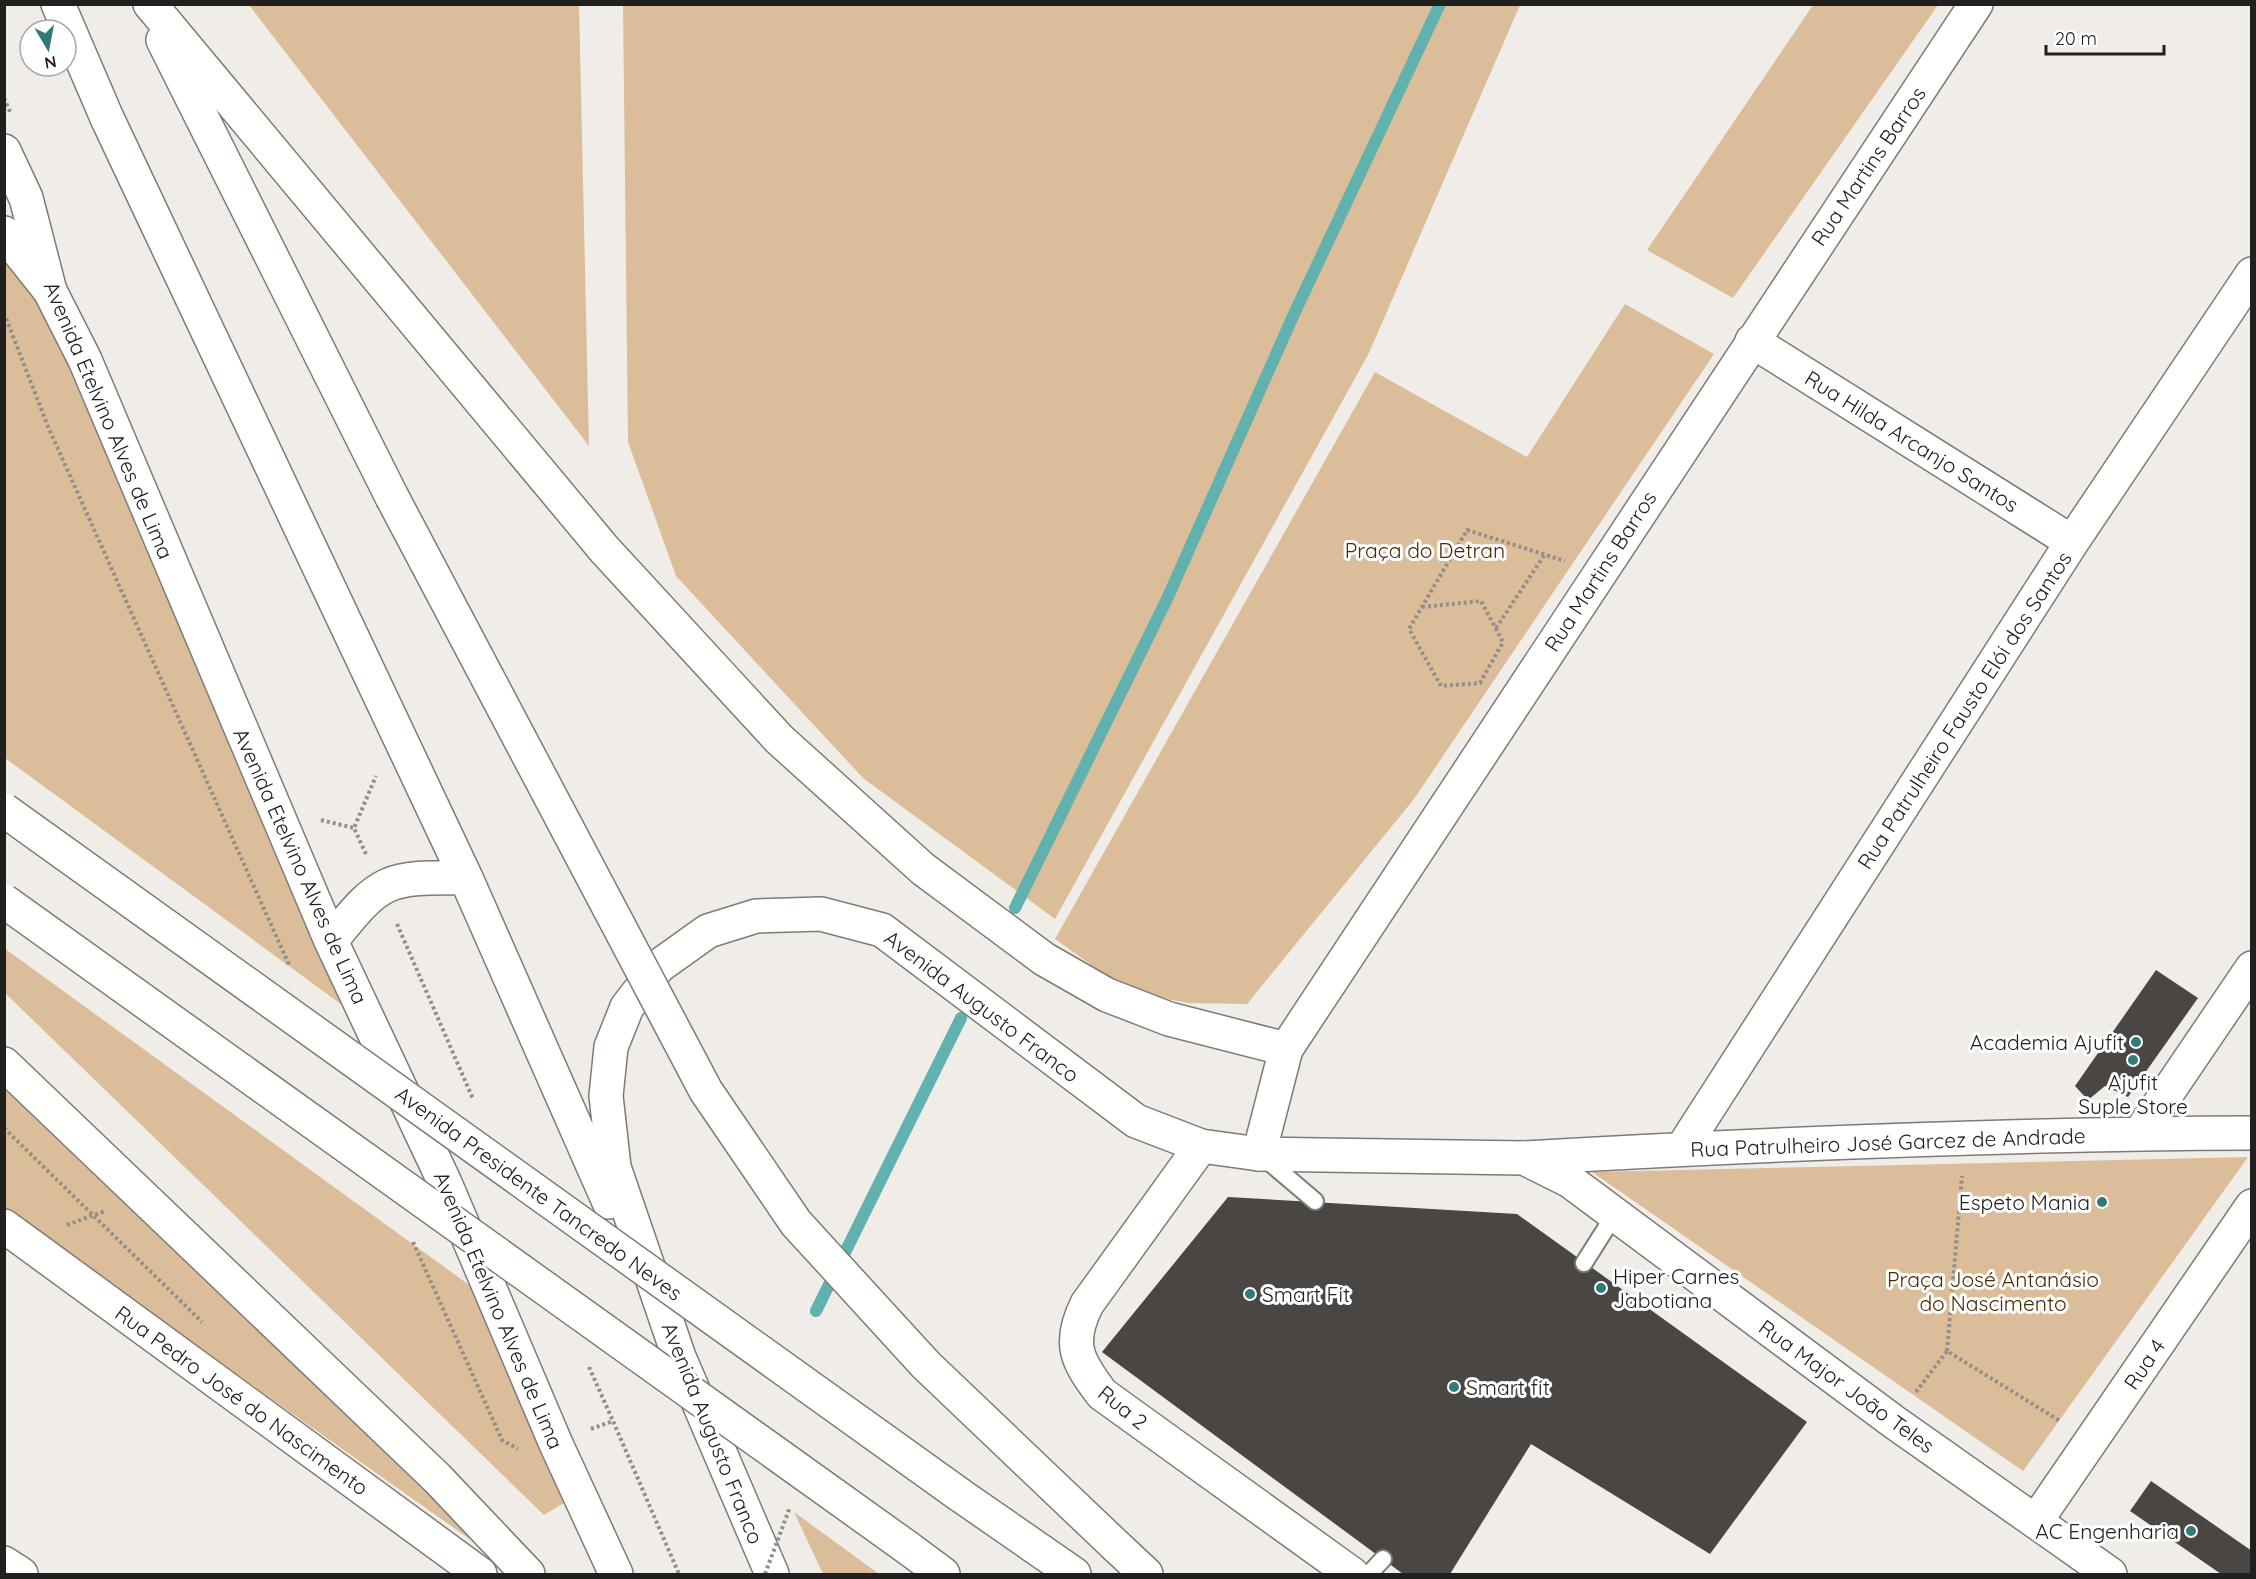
<svg xmlns="http://www.w3.org/2000/svg" width="2256" height="1579" font-family="Quicksand,sans-serif">
	<rect width="100%" height="100%" fill="#f0ece7"/>
	<path fill="#dcbd9a" d="M249,5H579L589,446Z
		M623,5H1520L1369,353L1055,919L863,778L676,576L628,442Z
		M1813,5H1938L1733,298L1647,250Z
		M5,232L41,283L349,1010L5,758Z
		M1625,304L1714,354L1414,799L1247,1004L1188,1003L1128,991L1055,939L1375,372L1527,457Z
		M4,948L494,1303L567,1501L544,1515L5,993Z
		M5,1089L492,1555L5,1210Z
		M2248,1157L2023,1471L1592,1172Z
		M794,1512L879,1574H823Z"/>
	<g fill="none" stroke-linecap="round" stroke-linejoin="round">
		<path stroke="#61b2af" stroke-width="12" d="M1015,908L1167,599L1294,314L1440,4
			M816,1311L961,1018"/>
	</g>
	<path fill="#4a4643" d="M2156,970L2198,998L2128,1097L2105,1086L2088,1100L2075,1086Z
		M1228,1197L1517,1214L1807,1422L1710,1554L1531,1444L1450,1574H1403L1102,1352Z
		M2151,1481L2252,1551V1574H2221L2130,1511Z"/>
	<g fill="none" stroke-linecap="round" stroke-linejoin="round">
		<g stroke="#7e7b77" stroke-width="20">
			<path id="lane" d="M1262,1156L1315,1201
				M1584,1263L1615,1214
				M1369,1574L1383,1559"/>
		</g>
		<g stroke="#7e7b77" stroke-width="36">
			<path id="street" d="M1752,341L2072,542
				M2140,1133L2252,968
				M1201,1146L1087,1304C1067,1344 1077,1361 1102,1394L1352,1574
				M1682,1149L2072,542L2252,274
				M1259,1154L1286,1049L1976,4
				M1524,1158C1766,1144 2009,1134 2252,1133
				M2036,1521L2252,1206
				M4,1563L21,1574"/>
		</g>
		<g stroke="#7e7b77" stroke-width="36">
			<path id="secondary" d="M58,4L107,118L466,878L609,1202
				M4,151L26,198L50,291L85,360L331,941L445,1183L556,1444L616,1574
				M331,941C381,878 386,877 466,878
				M4,1226L480,1574
				M772,1574L679,1357L614,1167L606,1096L611,1047L627,1007L659,966L708,931L756,916L821,914L882,930L1136,1121L1201,1146L1259,1154L1524,1158L1570,1181L1894,1422L2110,1574"/>
		</g>
		<g stroke="#7e7b77" stroke-width="36">
			<path id="primary" d="M150,4L604,549L779,739L923,869L1044,959L1107,995L1169,1019L1286,1049
				M163,40L392,497
				M4,233L50,291
				M4,1064L437,1478L528,1574
				M960,1495L1074,1574
				M1116,1546L1146,1574
				M908,1548L943,1574"/>
		</g>
		<path stroke="#928f8b" stroke-width="4" stroke-dasharray="3 3" stroke-linecap="butt" d="M4,98L11,114
			M4,313L49,429L290,967
			M1422,607L1481,601L1503,642L1480,683L1441,686L1409,629L1467,530L1565,561
			M1496,628L1545,554
			M321,820L354,828
			M366,854L354,828L376,776
			M397,924L473,1099
			M4,1128L202,1322
			M67,1225L105,1211
			M413,1242L502,1440L518,1449
			M1947,1351L1962,1176
			M589,1367L613,1421
			M1916,1392L1947,1351L2060,1421
			M591,1429L613,1421L679,1574"/>
		<use href="#lane" stroke="#fff" stroke-width="16"/>
		<use href="#street" stroke="#fff" stroke-width="33"/>
		<use href="#secondary" stroke="#fff" stroke-width="33"/>
		<use href="#primary" stroke="#fff" stroke-width="33"/>
		<g stroke="#7e7b77" stroke-width="36" stroke-linecap="butt">
			<path id="primary-bridge" d="M392,497L706,1091L796,1223L926,1365L1116,1546
				M4,810L960,1495
				M4,901L908,1548"/>
		</g>
		<path stroke="#928f8b" stroke-width="4" stroke-dasharray="3 3" stroke-linecap="butt" d="M765,1574L790,1507"/>
		<use href="#primary-bridge" stroke="#fff" stroke-width="33"/>
	</g>
	<g fill="#317a78" stroke="#fff" stroke-width="2">
		<circle cx="2136" cy="1042" r="6"/>
		<circle cx="2133" cy="1060" r="6"/>
		<circle cx="2102" cy="1202" r="6"/>
		<circle cx="1601" cy="1288" r="6"/>
		<circle cx="1250" cy="1294" r="6"/>
		<circle cx="1454" cy="1387" r="6"/>
		<circle cx="2191" cy="1531" r="6"/>
	</g>
	<g text-anchor="middle" dominant-baseline="central" stroke-width="6" stroke-linejoin="round" paint-order="stroke">
		<g font-size="21" fill="#21201e" stroke="#fff">
			<text transform="translate(1868 166) rotate(-56)">Rua Martins Barros</text>
			<text transform="translate(109 420) rotate(67)">Avenida Etelvino Alves de Lima</text>
			<text transform="translate(1912 441) rotate(32)">Rua Hilda Arcanjo Santos</text>
			<text transform="translate(1600 571) rotate(-57)">Rua Martins Barros</text>
			<text transform="translate(1964 710) rotate(-57)">Rua Patrulheiro Fausto Elói dos Santos</text>
			<text transform="translate(301 866) rotate(66)">Avenida Etelvino Alves de Lima</text>
			<text transform="translate(982 1006) rotate(37)">Avenida Augusto Franco</text>
			<text transform="translate(1888 1142) rotate(-2)">Rua Patrulheiro José Garcez de Andrade</text>
			<text transform="translate(539 1193) rotate(36)">Avenida Presidente Tancredo Neves</text>
			<text transform="translate(499 1310) rotate(67)">Avenida Etelvino Alves de Lima</text>
			<text transform="translate(2144 1364) rotate(-56)">Rua 4</text>
			<text transform="translate(1847 1386) rotate(36)">Rua Major João Teles</text>
			<text transform="translate(242 1400) rotate(36)">Rua Pedro José do Nascimento</text>
			<text transform="translate(1123 1407) rotate(39)">Rua 2</text>
			<text transform="translate(713 1433) rotate(68)">Avenida Augusto Franco</text>
		</g>
		<g font-size="21" fill="#472b03" stroke="#fff">
			<text x="1425" y="550">Praça do Detran</text>
			<text x="1993" y="1279">Praça José Antanásio<tspan x="1993" dy="24">do Nascimento</tspan></text>
		</g>
		<g font-size="21" fill="#21201e" stroke="#fff" text-anchor="end">
			<text x="2124" y="1042">Academia Ajufit</text>
			<text x="2133" y="1082" text-anchor="middle">Ajufit<tspan x="2133" dy="24">Suple Store</tspan></text>
			<text x="2090" y="1202">Espeto Mania</text>
			<text x="1613" y="1276" text-anchor="start">Hiper Carnes<tspan x="1613" dy="24">Jabotiana</tspan></text>
			<text x="1262" y="1294" text-anchor="start">Smart Fit</text>
			<text x="1466" y="1387" text-anchor="start">Smart fit</text>
			<text x="2179" y="1531">AC Engenharia</text>
		</g>
	</g>
	<rect width="2256" height="1579" fill="none" stroke="#21201e" stroke-width="12"/>
	<g transform="translate(48 48) rotate(170)"><circle r="28" fill="#ffffff" stroke="#a6a6a5" stroke-width="1.5"/>
	<path d="M0-4.5L10 22L0 15L-10 22Z" fill="#317a78"/>
	<text y="-9" font-size="16" font-weight="bold" text-anchor="middle" fill="#21201e">N</text>
	</g>
	<path d="M2046 45v9h118v-9" fill="none" stroke="#21201e" stroke-width="3"/>
	<text x="2055" y="45" font-size="18" fill="#21201e" stroke="#ffffff" stroke-width="4.5" paint-order="stroke">20 m</text>
</svg>
